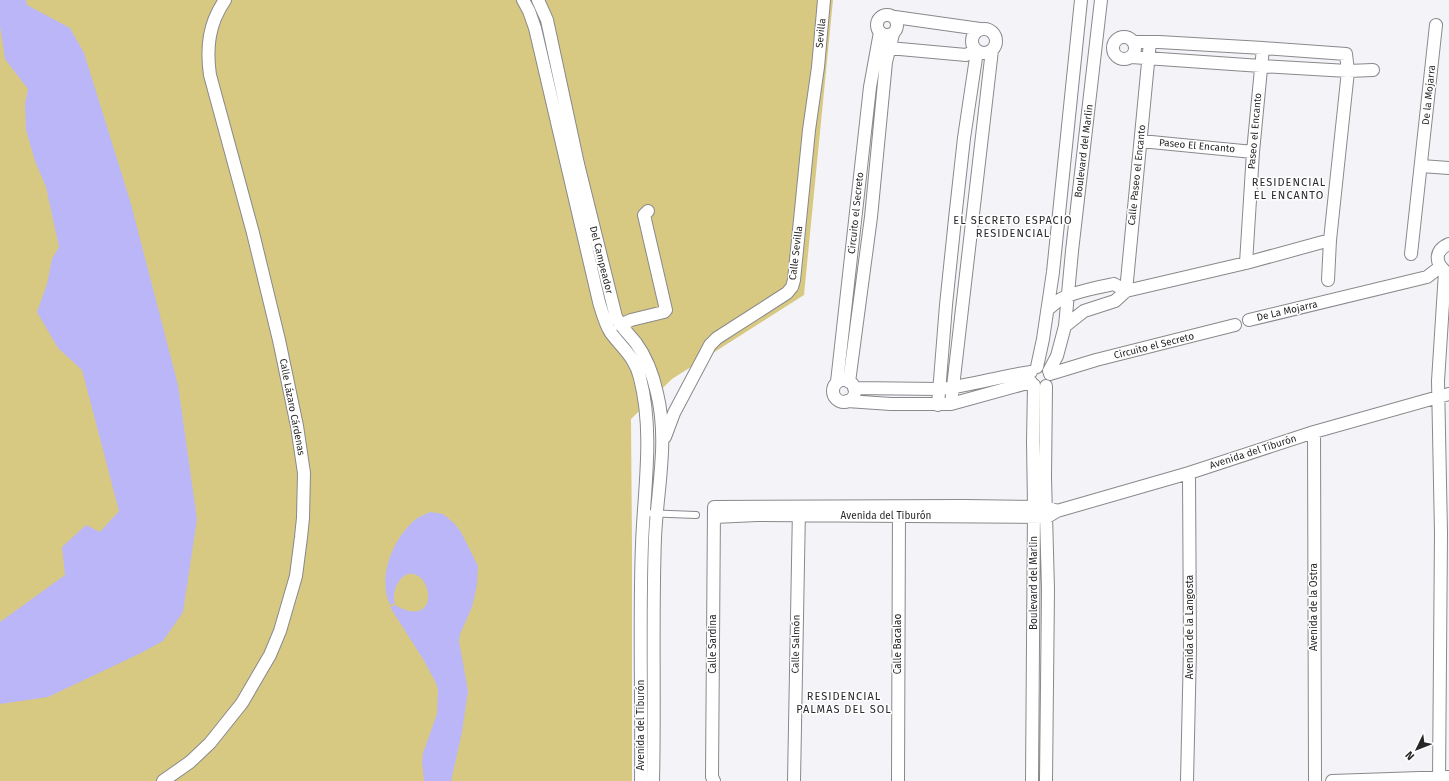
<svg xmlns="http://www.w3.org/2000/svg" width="1449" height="781" font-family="'Fira Sans',sans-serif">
	<rect width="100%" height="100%" fill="#f4f4f8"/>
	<path fill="#d8c982" d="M0,0H833L804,295L672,379L631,419L632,545V781H0Z"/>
	<path fill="#bab6f8" d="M0,0H26L27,5L70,28L84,53L131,204L178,385L197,519L183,612L163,641L139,654L48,697L0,704V622L65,575L62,547L86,525L100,532L119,511L82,370L58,348L37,312L47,284L52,259L59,247L46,187L35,161L26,130L25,104L28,89L5,59L0,26Z
		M430,512L443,514L454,523L461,532L478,566L477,585L472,607L460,634L459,641L468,691L462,732L451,781H424L422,762L423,753L437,714L438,690L436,683L423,659L390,607L395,605C406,612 424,617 428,600C430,589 422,571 408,574C398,577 391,594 395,603L390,605C377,577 393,538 416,519C420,516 426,514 430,512Z"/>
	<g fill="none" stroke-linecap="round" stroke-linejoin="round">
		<g stroke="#89898c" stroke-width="8">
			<path id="lane" d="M644,513L696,515"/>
		</g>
		<g stroke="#89898c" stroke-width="14">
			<path id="street" d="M523,0L529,11L535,28L599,302C602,312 605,324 611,333C623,349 635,357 640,378C654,432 644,490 642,544C639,623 642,702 641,781
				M538,0L547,20L578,164L616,317C621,327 629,334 636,343C647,358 653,375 657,393C669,442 657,489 655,538C652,619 655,700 653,781
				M877 25a10 10 0 1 1 20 0a10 10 0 1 1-20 0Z
				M895,17L980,29
				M972 41a12 12 0 1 1 24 0a12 12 0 1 1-24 0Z
				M1113 48a11 11 0 1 1 22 0a11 11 0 1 1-22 0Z
				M1133,42H1159L1263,48L1346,54L1348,71L1330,240L1328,280
				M882,45L889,48L966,55L976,50
				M1131,57L1261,66L1348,71L1373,70
				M1141,141L1253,152
				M1421,166L1449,168
				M1411,254L1436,25
				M1246,263L1253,152L1263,48
				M1446,272C1434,262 1435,250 1449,244
				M1126,291L1150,42
				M1048,309C1052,306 1056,302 1061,299C1073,292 1099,287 1114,284L1126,291
				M1249,320L1427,277L1440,267
				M620,325L631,320L664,312L666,310L644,215L648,211
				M1065,326L1084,311L1115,301L1126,291L1246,263L1330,240
				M1037,367L1043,339L1053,272L1081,0
				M1049,371L1057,356L1065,326L1072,251L1101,0
				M1050,374L1096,360L1235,325
				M833 391a11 11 0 1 1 22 0a11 11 0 1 1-22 0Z
				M837,382L870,87L880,32
				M849,382L871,217L886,62L893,34
				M854,388L939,389C970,386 1000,376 1031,372
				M847,401L891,404H951L1031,382
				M951,404L992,50
				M938,405L946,305L955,219L964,138L977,51
				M1314,432L1315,781
				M665,437L674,413L710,345L717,338L787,293L792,287L794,280L809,130L818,67L824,0
				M714,517L757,515L1047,517L1057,511L1189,473L1314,432L1449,394
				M163,781L190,762L210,743L242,703L270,655L280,631L296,576L301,537L303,518L304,473L297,426L279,340L253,233L210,75C206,47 209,23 225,0
				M714,781L712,777L714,507L964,506L1046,507L1057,511
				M794,781L799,508
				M898,781L899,509
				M1032,781L1034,507L1033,442L1034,385
				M1046,781L1048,589L1045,478L1046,386
				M1187,781L1190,649L1189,473
				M1332,781L1449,777
				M1439,781L1441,533L1438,381L1445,272"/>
		</g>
		<use href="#lane" stroke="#fff" stroke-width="6"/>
		<use href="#street" stroke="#fff" stroke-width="12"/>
	</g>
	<g text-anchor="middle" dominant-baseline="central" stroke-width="3" stroke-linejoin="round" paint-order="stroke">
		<g font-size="10" fill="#272728" stroke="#fff">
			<text transform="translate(821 33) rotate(-84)">Sevilla</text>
			<text transform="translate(1429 95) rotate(-84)">De la Mojarra</text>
			<text transform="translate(1255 131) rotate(-85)">Paseo el Encanto</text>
			<text transform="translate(1197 146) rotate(5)">Paseo El Encanto</text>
			<text transform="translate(1084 151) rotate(-83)">Boulevard del Marlin</text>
			<text transform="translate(1137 175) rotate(-84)">Calle Paseo el Encanto</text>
			<text transform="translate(856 213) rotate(-84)">Circuito el Secreto</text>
			<text transform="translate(796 253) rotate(-83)">Calle Sevilla</text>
			<text transform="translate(601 260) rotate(76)">Del Campeador</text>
			<text transform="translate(1287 311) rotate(-13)">De La Mojarra</text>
			<text transform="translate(1154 346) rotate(-14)">Circuito el Secreto</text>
			<text transform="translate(292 407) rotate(79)">Calle Lázaro Cárdenas</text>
			<text transform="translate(1253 452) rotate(-18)">Avenida del Tiburón</text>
			<text x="886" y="516">Avenida del Tiburón</text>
			<text transform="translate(1034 583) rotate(-90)">Boulevard del Marlin</text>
			<text transform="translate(1314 607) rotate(-90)">Avenida de la Ostra</text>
			<text transform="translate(1190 627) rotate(-90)">Avenida de la Langosta</text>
			<text transform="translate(713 644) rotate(-90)">Calle Sardina</text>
			<text transform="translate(796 644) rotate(-89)">Calle Salmón</text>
			<text transform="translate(898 644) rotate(-90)">Calle Bacalao</text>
			<text transform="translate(641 725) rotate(-90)">Avenida del Tiburón</text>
		</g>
		<g font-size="11" letter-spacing="1" fill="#2a2a2d" stroke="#fff">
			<text x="1289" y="182">RESIDENCIAL<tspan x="1289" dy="13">EL ENCANTO</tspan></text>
			<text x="1013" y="220">EL SECRETO ESPACIO<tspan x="1013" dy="13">RESIDENCIAL</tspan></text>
			<text x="844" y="696">RESIDENCIAL<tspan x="844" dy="13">PALMAS DEL SOL</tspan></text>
		</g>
	</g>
	<g transform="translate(1417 749) rotate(227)" stroke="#ffffff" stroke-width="3" paint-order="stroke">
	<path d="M0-3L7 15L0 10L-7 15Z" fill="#272728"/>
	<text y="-6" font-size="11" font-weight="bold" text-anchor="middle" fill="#272728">N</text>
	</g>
</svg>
